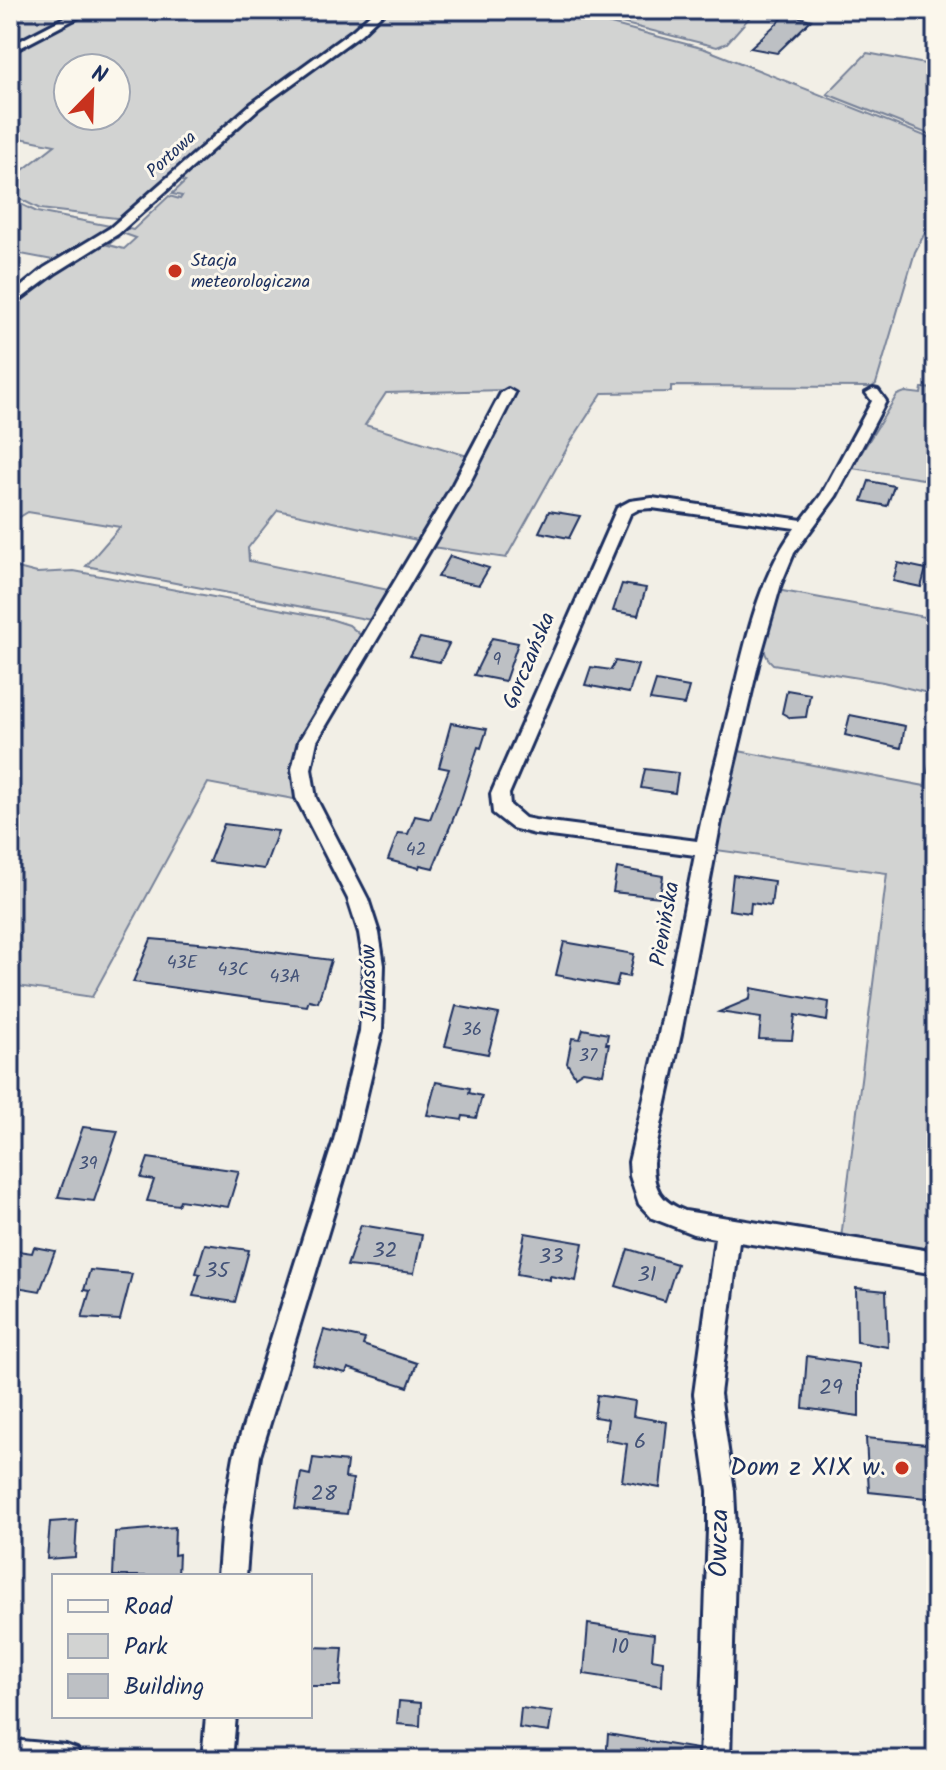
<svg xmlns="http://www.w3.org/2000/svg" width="946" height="1770" font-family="Kalam,sans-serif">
	<rect width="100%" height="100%" fill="#f2efe6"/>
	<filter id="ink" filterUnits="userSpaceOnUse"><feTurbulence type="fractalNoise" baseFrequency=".0125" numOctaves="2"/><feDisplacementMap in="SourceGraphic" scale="16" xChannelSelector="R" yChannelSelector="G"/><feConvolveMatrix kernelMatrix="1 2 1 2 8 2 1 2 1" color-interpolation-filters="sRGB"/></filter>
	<g filter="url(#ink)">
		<path fill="#d2d3d2" stroke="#768198" stroke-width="2" fill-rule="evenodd" d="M10,10H84L10,48Z
			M90,10H377L353,31L281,81L123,217L116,218L40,209L10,194V180L55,145L10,136V52ZM68,68H116V116H68Z
			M384,10H558L705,49L930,138L936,145V212L915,252L876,384L872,387L671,386V392L602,393L570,443L506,558L432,547L516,393L505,390L386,393L365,425L468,456L422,541L278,510L248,548L249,561L393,591L376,617L371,620L86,566L120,527L28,512L10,523V309L31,289L110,238H117L108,245L124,249L136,238L119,232L125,228L133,230L169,196L180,199L182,196L172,194L185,182L177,180L285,84Z
			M569,10H756L727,43L717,47Z
			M867,53L936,66V137L827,94Z
			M10,199L37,212L110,226L108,230L58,261L10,252Z
			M922,388L936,389V481L852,468L897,395L905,392L921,394Z
			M10,566L37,573L74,571L327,618L349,625L364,638L301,740L299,800L208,783L92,997L10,985Z
			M777,590L936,619V695L883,682L773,664C752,647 771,611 777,590Z
			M936,732V1254L841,1238L887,873L716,850L733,750L925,786Z"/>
		<path fill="#bdc0c4" stroke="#1b2f5e" stroke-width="2" d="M787,14L811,20L777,53L750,48Z
			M869,481L894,486L887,506L862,501Z
			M549,511L580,516L569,538L539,532Z
			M450,556L489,568L479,585L438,577Z
			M898,563L926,569L921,587L893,581Z
			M622,584L646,588L638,615L613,611Z
			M420,638L449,644L440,662L410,656Z
			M492,638L518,643L505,681L474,675Z
			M615,661L638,665L629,693L585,685L591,667L611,670Z
			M656,681L689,687L684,705L650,700Z
			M787,690L810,694L806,717L791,718L782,713Z
			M850,715L905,726L901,748L845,735Z
			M451,723L487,729L481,748L478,747L461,800L433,868L420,865L419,868L388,860L398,833L408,834L415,816L430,819L449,769L439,767Z
			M645,769L678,773L675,793L641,788Z
			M224,824L278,831L264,869L209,862Z
			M617,868L663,876L660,897L613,892Z
			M733,875L774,881L771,906L751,903L750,913L729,910Z
			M151,939L222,945L331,960L318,1002L309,1000L307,1006L133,982Z
			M564,942L634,954L629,977L619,975L616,986L556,975Z
			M751,988L829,1002L827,1021L795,1015L792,1040L759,1039L761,1018L719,1012L750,999Z
			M456,1006L499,1014L488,1054L445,1046Z
			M583,1029L608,1034L606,1044H609L603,1074L583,1071L575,1076L567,1063L572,1038L580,1039Z
			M436,1082L470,1088L469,1093L482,1096L476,1118L463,1116L462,1120L427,1115Z
			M83,1127L118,1131L94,1201L58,1197Z
			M148,1158L239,1171L228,1207L180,1200L178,1205L147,1201L154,1180L141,1178Z
			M361,1225L422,1235L414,1273L347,1266Z
			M525,1233L583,1243L576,1281L550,1276V1280L517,1274Z
			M205,1244L249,1250L235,1302L193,1296L200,1274L196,1273Z
			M34,1247L55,1251L40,1291L10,1286V1250L32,1253Z
			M628,1249L677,1264L665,1301L616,1286Z
			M90,1270L132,1274L120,1320L82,1318L90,1291L84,1290Z
			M856,1288L886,1291L888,1347L857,1342Z
			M324,1330L365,1339L363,1345L417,1363L408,1387L348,1368L346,1373L313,1365Z
			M807,1356L859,1364V1416L803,1408Z
			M597,1395L635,1401L633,1416L667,1422L660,1488L622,1481L627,1444L605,1440L608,1419L594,1417Z
			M866,1438L936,1445V1499L869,1492Z
			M313,1458L347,1462L345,1478L353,1479L347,1514L295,1509L301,1473L310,1475Z
			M77,1520L75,1557L47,1559L50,1522Z
			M175,1527L174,1555L179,1554L178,1576H113L115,1532Z
			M588,1624L654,1634L652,1659L663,1661L662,1686L584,1674Z
			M310,1647L343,1648L340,1686H310Z
			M399,1701L421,1703L420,1726L397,1724Z
			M521,1708L552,1712L549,1732L519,1728Z
			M608,1734L697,1749V1760H606Z"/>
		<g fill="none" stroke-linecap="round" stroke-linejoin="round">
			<g stroke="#1b2f5e" stroke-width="6">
				<path id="minor" d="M79,10H92L10,53V46Z
					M375,10H386L361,34L259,108L118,234L54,274L10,307V296L44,268L110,228L251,104L353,30Z
					M508,389L515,393L469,484L317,741L311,769L316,798L368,899L379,933L384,965L382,1031L356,1140L260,1456L250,1524L246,1576H218L222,1524L234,1456L334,1140L360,1031L364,965L359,933L348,899L296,798L292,769L299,741L453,484L501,393Z
					M873,389L878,390L886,401L836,496L794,553L781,584L758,665L721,821L681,1034L653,1162C653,1188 660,1201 685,1211L936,1252V1274L739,1242L720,1394L734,1491L736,1529L730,1760H700L708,1529V1491L694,1394L715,1238L693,1234L652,1218L639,1204L630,1176L629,1162L659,1034L695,855L535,834L512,828L493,813L491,794L617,508L630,501L652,498L802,520L821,495L872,401L866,393ZM652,508L795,528C756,580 744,651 728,714C718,756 706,798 697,841L535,820L525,818L510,805L509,794L630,514L639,509Z
					M206,1716H236L232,1760H202Z
					M10,1740L66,1745L77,1749L81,1760H10Z"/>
			</g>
			<use href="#minor" fill="#fbf7ec" fill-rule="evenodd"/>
		</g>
	</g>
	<g fill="#c8321e" stroke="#fbf7ec" stroke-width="3">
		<circle cx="175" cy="271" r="8"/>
		<circle cx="902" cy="1468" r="8"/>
	</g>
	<g text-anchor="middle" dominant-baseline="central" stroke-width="6" stroke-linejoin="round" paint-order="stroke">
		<g font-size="18" fill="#1b2f5e" stroke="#fbf7ec">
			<text transform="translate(172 155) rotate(-42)">Portowa</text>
		</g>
		<g font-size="18" fill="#1b2f5e" stroke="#fbf7ec" text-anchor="start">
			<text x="191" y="261">Stacja<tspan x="191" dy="21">meteorologiczna</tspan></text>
		</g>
		<g font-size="18" fill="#445378">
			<text x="497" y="660">9</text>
			<text x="416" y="850">42</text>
			<text x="182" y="963">43E</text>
			<text x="233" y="970">43C</text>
			<text x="285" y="977">43A</text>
			<text x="472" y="1030">36</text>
			<text x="588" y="1056">37</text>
			<text x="88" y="1164">39</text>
		</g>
		<g font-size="22" fill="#1b2f5e" stroke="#fbf7ec">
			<text transform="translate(530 661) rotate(-67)">Gorczańska</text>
			<text transform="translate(666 924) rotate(-80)">Pienińska</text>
			<text transform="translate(370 983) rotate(-91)">Juhasów</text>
		</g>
		<g font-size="22" fill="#445378">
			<text x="385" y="1251">32</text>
			<text x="551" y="1257">33</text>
			<text x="217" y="1271">35</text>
			<text x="647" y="1275">31</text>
			<text x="831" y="1388">29</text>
			<text x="640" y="1442">6</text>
			<text x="324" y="1494">28</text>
			<text x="620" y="1647">10</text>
		</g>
		<g font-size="26" fill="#1b2f5e" stroke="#fbf7ec" text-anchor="end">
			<text x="886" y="1468">Dom z XIX w.</text>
		</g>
		<g font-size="26" fill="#1b2f5e" stroke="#fbf7ec">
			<text transform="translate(720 1543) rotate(-89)">Owcza</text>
		</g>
	</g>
	<rect width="946" height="1770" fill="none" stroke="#fbf7ec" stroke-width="40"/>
	<rect x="20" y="20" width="906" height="1730" fill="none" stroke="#1b2f5e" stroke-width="3" filter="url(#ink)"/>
	<rect x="52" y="1574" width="260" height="144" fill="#fbf7ec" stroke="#a1a7b3" stroke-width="2"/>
	<rect x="68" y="1600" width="40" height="12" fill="#fbf7ec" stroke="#a1a7b3" stroke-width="2"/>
	<text x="124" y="1614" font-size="24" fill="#1b2f5e">Road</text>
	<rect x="68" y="1634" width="40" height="24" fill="#d2d3d2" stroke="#a1a7b3" stroke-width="2"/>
	<text x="124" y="1654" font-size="24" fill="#1b2f5e">Park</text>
	<rect x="68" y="1674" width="40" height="24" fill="#bdc0c4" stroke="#a1a7b3" stroke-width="2"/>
	<text x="124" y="1694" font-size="24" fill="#1b2f5e">Building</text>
	<g transform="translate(92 92) rotate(23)"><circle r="38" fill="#fbf7ec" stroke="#a1a7b3" stroke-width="2"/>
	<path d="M0-6L14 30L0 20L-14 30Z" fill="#c8321e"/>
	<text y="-12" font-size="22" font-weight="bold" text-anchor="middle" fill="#1b2f5e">N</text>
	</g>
</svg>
